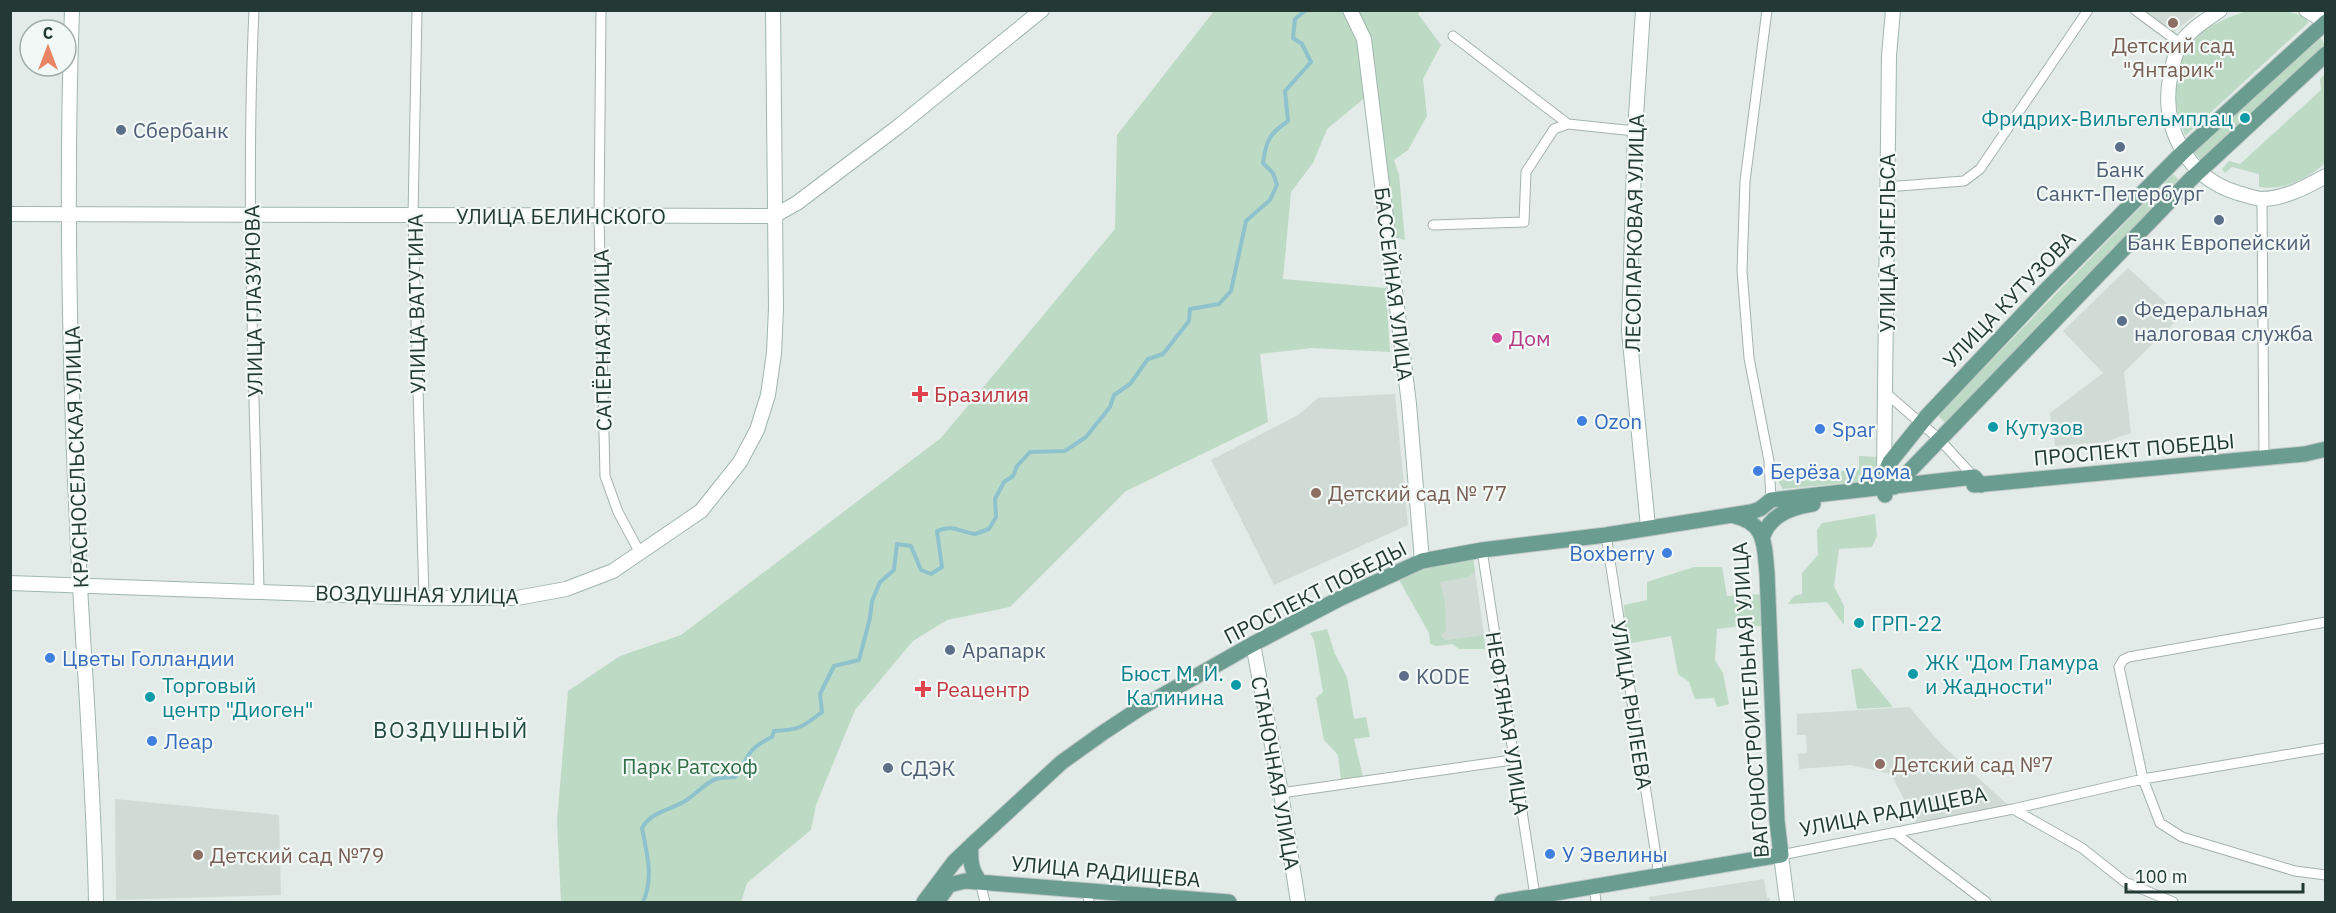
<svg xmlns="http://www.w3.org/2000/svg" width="2336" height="913" font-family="'IBM Plex Sans',sans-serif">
	<rect width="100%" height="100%" fill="#e2ebe7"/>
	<path fill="#d0dbd6" d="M2146,11H2200L2174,32Z
		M2128,268L2181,316L2124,372L2131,433L2105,442L2055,446L2050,413L2103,373L2063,331Z
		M1395,394L1408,525L1274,585L1211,460L1298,415L1318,398Z
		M1473,557L1484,635L1445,640L1405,592Z
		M1909,707L1943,746L2007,804L2006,809L1916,823L1891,774L1851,765L1799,769L1798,754L1807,753L1806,735H1797V714Z
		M115,799L279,815L281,895L116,900Z
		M1764,879L1767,898H1770V902H1650L1649,897Z"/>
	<path fill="#bddac5" d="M1214,11H1419L1418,14L1441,45L1423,79L1427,116L1408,150L1394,160L1399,175L1405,240L1394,237L1367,96L1327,129L1313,163L1291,192L1283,279L1386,288L1390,352L1312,348L1260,354L1268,422L1126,491L1010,607L947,620L913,641L855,710L816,805L811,830L747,883L741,902H561L557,821L568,691L620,656L681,635L941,438L1115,229L1117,135Z
		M2248,11H2286L2306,17L2308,23L2185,136C2182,124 2176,111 2176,99C2173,49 2204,23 2248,11Z
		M2320,38L2325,44V47L2201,160L2194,152Z
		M2325,74V163C2309,179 2282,191 2259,187V174L2232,167L2225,173L2222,169L2229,161L2240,164L2321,90L2320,79Z
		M2173,174L2180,181L1945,423L1938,415Z
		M1859,456L1878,457L1879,477L1873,480L1783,489L1779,483V473L1784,470L1787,475L1859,470Z
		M1875,514L1877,536L1872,547L1839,549L1834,586L1844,606V625L1827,602L1788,604L1794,596L1802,594V573L1818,555L1817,530L1822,523Z
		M1473,557L1475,572L1468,577L1440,582L1445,603L1446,630L1441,635L1445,640L1484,635L1485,649H1459L1452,644L1436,646L1430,644L1429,633L1398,578L1427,565Z
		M1694,567H1722L1727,596L1763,594L1765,626H1741L1717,629L1715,660L1723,673L1729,704L1717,707L1714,698L1695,699L1689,682L1678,674L1671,636L1626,644L1624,605L1647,600V582Z
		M1327,629L1335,654L1347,677L1354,719L1366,717L1370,737L1354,739L1363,777L1341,780L1338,755L1324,740L1316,698L1323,692L1314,640L1310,633Z
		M1861,668L1893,707L1857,709L1851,670Z"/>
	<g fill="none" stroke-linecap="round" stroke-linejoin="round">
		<path stroke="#8ec2cc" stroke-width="4" d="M643,902C654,877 647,854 642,828C652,811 669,811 685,801C695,795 705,783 716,779C722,777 729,778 735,777C751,755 745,750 772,737L774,731C799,730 803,727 822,712L820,694L834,666L859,660L870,618L872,601L880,582L894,570L897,544L911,546L921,570L931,574L942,567L937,531C953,524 960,532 975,534L989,529L996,517L995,499L1004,482L1013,476L1017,466L1030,452L1065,451L1086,437L1110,407L1114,395L1130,384L1148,359L1163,354L1189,321L1190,309L1219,304L1231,291L1246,221L1270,200L1277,185L1273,173L1263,163C1266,141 1269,134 1288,121L1285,91L1311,62L1302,44L1293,38L1295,19L1306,10"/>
		<g stroke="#a5b2ae" stroke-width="11">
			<path id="street" d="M254,10C245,204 255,398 259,591
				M417,10L413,216L424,598
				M601,10L599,216L605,476L618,512L640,553
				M1767,10L1745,181L1742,271L1749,358L1769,461L1771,500
				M2135,10L2181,44
				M1453,36L1568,124L1635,131
				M1886,187L1964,181L1980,169L2088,10
				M2262,199L2264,458
				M1433,225L1524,222L1526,172L1554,129L1568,124
				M1887,394L1939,439L1974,477
				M1606,535L1659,875
				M1482,550L1535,896
				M2326,622L2129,657L2123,660L2119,667L2143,779L2160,823L2182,837L2295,871L2326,875
				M1281,793L1512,760
				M2013,809L2082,848L2125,882L2173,902
				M1895,833L1986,902
				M1781,855L2013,809L2143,779L2326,748
				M980,882L985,902
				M1594,886L1596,902
				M1087,890L1089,902"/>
		</g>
		<g stroke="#a1b6af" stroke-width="16">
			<path id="secondary" d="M72,10C65,202 70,395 80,586C86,692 94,797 96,902
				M1350,10L1364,39L1409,404L1422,561
				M1643,10L1635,131L1629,331L1648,527
				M2220,10C2207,20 2190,29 2181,43C2175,53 2172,66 2170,78C2161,129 2188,178 2238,193C2246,195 2253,198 2261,199C2284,199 2306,187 2326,176
				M2306,10L2326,22
				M10,214L774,216L797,203L899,126L1042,10
				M1884,473L1889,56L1893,10
				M10,583L424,598H517L566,589L613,571L701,511L740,462L757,430L768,395L774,353L776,308L773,10
				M1253,644L1281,793L1298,902
				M1781,855L1787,902"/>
		</g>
		<g stroke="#c1c8c6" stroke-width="17">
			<path id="primary" d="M1974,485L2305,454L2326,449
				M1894,487L2190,180L2326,54
				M1885,495L1884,476L1890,462L1927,416L2046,290L2183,152L2326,22
				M1763,536C1770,515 1792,507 1813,504
				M971,846C970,861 971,870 980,882
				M924,902L954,862L975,842L1062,762L1104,732L1142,707L1253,644L1339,599L1422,561L1482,550L1606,535L1751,512L1760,509L1771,500L1974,477L1981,485
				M937,902L949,885L965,881L1229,902
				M1502,902L1781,855L1777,821L1767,573C1764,546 1767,523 1734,516"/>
		</g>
		<use href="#street" stroke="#fff" stroke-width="9"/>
		<use href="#secondary" stroke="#fff" stroke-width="14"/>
		<use href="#primary" stroke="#6a9d90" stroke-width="15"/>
	</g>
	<g fill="#8d6e63" stroke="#f2f8f5" stroke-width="2">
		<circle cx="2173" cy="23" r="6"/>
		<circle cx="1316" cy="493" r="6"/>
		<circle cx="1880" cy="764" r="6"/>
		<circle cx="198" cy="855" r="6"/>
	</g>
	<g fill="#0f9aa8" stroke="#f2f8f5" stroke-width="2">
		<circle cx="2245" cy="118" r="6"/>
		<circle cx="1993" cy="427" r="6"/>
		<circle cx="1859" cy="623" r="6"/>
		<circle cx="1913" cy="674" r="6"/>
		<circle cx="1236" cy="685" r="6"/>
		<circle cx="150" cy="697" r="6"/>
	</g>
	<g fill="#5c6f8a" stroke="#f2f8f5" stroke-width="2">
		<circle cx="121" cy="130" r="6"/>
		<circle cx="2120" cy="147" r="6"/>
		<circle cx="2219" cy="220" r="6"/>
		<circle cx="2122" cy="321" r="6"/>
		<circle cx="950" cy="650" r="6"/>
		<circle cx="1404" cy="676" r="6"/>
		<circle cx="888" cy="768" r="6"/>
	</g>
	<circle fill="#d1479c" stroke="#f2f8f5" stroke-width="2" cx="1497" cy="338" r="6"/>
	<g fill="#e0444e" stroke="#f2f8f5" stroke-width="2">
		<path d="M917 385h6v6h6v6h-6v6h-6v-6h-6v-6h6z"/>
		<path d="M920 680h6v6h6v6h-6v6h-6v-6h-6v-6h6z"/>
	</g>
	<g fill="#3f7fe0" stroke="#f2f8f5" stroke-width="2">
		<circle cx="1582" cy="421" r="6"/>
		<circle cx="1820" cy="429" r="6"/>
		<circle cx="1758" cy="471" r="6"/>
		<circle cx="1667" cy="553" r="6"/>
		<circle cx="50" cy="658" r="6"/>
		<circle cx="152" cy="741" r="6"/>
		<circle cx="1550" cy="854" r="6"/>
	</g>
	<g text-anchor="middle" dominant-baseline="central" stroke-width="4.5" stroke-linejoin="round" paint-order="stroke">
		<g font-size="21" fill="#785e54" stroke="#f2f8f5" text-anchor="start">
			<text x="2173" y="45" text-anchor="middle">Детский сад<tspan x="2173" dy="24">"Янтарик"</tspan></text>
			<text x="1328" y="493">Детский сад № 77</text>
			<text x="1892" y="764">Детский сад №7</text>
			<text x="210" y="855">Детский сад №79</text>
		</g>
		<g font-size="21" fill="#0d838f" stroke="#f2f8f5" text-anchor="start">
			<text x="2233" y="118" text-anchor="end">Фридрих-Вильгельмплац</text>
			<text x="2005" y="427">Кутузов</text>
			<text x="1871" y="623">ГРП-22</text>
			<text x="1925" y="662">ЖК "Дом Гламура<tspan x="1925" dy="24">и Жадности"</tspan></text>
			<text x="1224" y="673" text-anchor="end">Бюст М. И.<tspan x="1224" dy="24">Калинина</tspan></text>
			<text x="162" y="685">Торговый<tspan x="162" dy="24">центр "Диоген"</tspan></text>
		</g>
		<g font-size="21" fill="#4e5e75" stroke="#f2f8f5" text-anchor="start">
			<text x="133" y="130">Сбербанк</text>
			<text x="2120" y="169" text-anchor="middle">Банк<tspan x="2120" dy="24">Санкт-Петербург</tspan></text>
			<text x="2219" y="242" text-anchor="middle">Банк Европейский</text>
			<text x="2134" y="309">Федеральная<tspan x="2134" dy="24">налоговая служба</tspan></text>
			<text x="962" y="650">Арапарк</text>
			<text x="1416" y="676">KODE</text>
			<text x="900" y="768">СДЭК</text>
		</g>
		<g font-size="21" fill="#233a34" stroke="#f2f8f5">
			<text x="561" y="216">УЛИЦА БЕЛИНСКОГО</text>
			<text transform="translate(1634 233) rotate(-89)">ЛЕСОПАРКОВАЯ УЛИЦА</text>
			<text transform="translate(1887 243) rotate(-90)">УЛИЦА ЭНГЕЛЬСА</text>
			<text transform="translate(1394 284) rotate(83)">БАССЕЙНАЯ УЛИЦА</text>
			<text transform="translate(2009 299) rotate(-46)">УЛИЦА КУТУЗОВА</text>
			<text transform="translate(253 301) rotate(-91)">УЛИЦА ГЛАЗУНОВА</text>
			<text transform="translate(416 304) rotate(-91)">УЛИЦА ВАТУТИНА</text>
			<text transform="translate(602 340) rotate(-91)">САПЁРНАЯ УЛИЦА</text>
			<text transform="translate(2134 449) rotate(-5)">ПРОСПЕКТ ПОБЕДЫ</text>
			<text transform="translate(76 457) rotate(-92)">КРАСНОСЕЛЬСКАЯ УЛИЦА</text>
			<text transform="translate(1315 592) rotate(-27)">ПРОСПЕКТ ПОБЕДЫ</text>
			<text transform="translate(417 594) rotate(1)">ВОЗДУШНАЯ УЛИЦА</text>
			<text transform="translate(1750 700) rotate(-94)">ВАГОНОСТРОИТЕЛЬНАЯ УЛИЦА</text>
			<text transform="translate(1632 705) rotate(81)">УЛИЦА РЫЛЕЕВА</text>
			<text transform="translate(1508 723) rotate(81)">НЕФТЯНАЯ УЛИЦА</text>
			<text transform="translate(1276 773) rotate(80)">СТАНОЧНАЯ УЛИЦА</text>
			<text transform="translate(1893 811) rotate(-11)">УЛИЦА РАДИЩЕВА</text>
			<text transform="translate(1106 871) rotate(5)">УЛИЦА РАДИЩЕВА</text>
		</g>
		<g font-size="21" fill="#b23c85" stroke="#f2f8f5" text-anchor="start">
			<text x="1509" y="338">Дом</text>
		</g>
		<g font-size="21" fill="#be3a42" stroke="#f2f8f5" text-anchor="start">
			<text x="934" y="394">Бразилия</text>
			<text x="936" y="689">Реацентр</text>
		</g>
		<g font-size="21" fill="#366cbe" stroke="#f2f8f5" text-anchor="start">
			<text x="1594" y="421">Ozon</text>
			<text x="1832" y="429">Spar</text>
			<text x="1770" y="471">Берёза у дома</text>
			<text x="1655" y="553" text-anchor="end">Boxberry</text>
			<text x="62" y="658">Цветы Голландии</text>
			<text x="164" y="741">Леар</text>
			<text x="1562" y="854">У Эвелины</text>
		</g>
		<g font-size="21" fill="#316e48" stroke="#f2f8f5">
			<text x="690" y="766">Парк Ратсхоф</text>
		</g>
		<g font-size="22" letter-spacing="1.5" fill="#214b41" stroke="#f2f8f5">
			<text x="451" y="729">ВОЗДУШНЫЙ</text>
		</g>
	</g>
	<rect width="2336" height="913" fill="none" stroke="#233a34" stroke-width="24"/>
	<g transform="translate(48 48)"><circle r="28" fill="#f2f8f5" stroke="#9faca8" stroke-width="1.5"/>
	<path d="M0-4.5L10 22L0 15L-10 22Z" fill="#e78464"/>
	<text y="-9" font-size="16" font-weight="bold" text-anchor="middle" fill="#233a34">С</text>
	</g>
	<path d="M2126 883v9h177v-9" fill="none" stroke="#233a34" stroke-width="3"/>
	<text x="2135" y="883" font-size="18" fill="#233a34" stroke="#f2f8f5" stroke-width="4.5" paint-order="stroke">100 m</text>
</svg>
